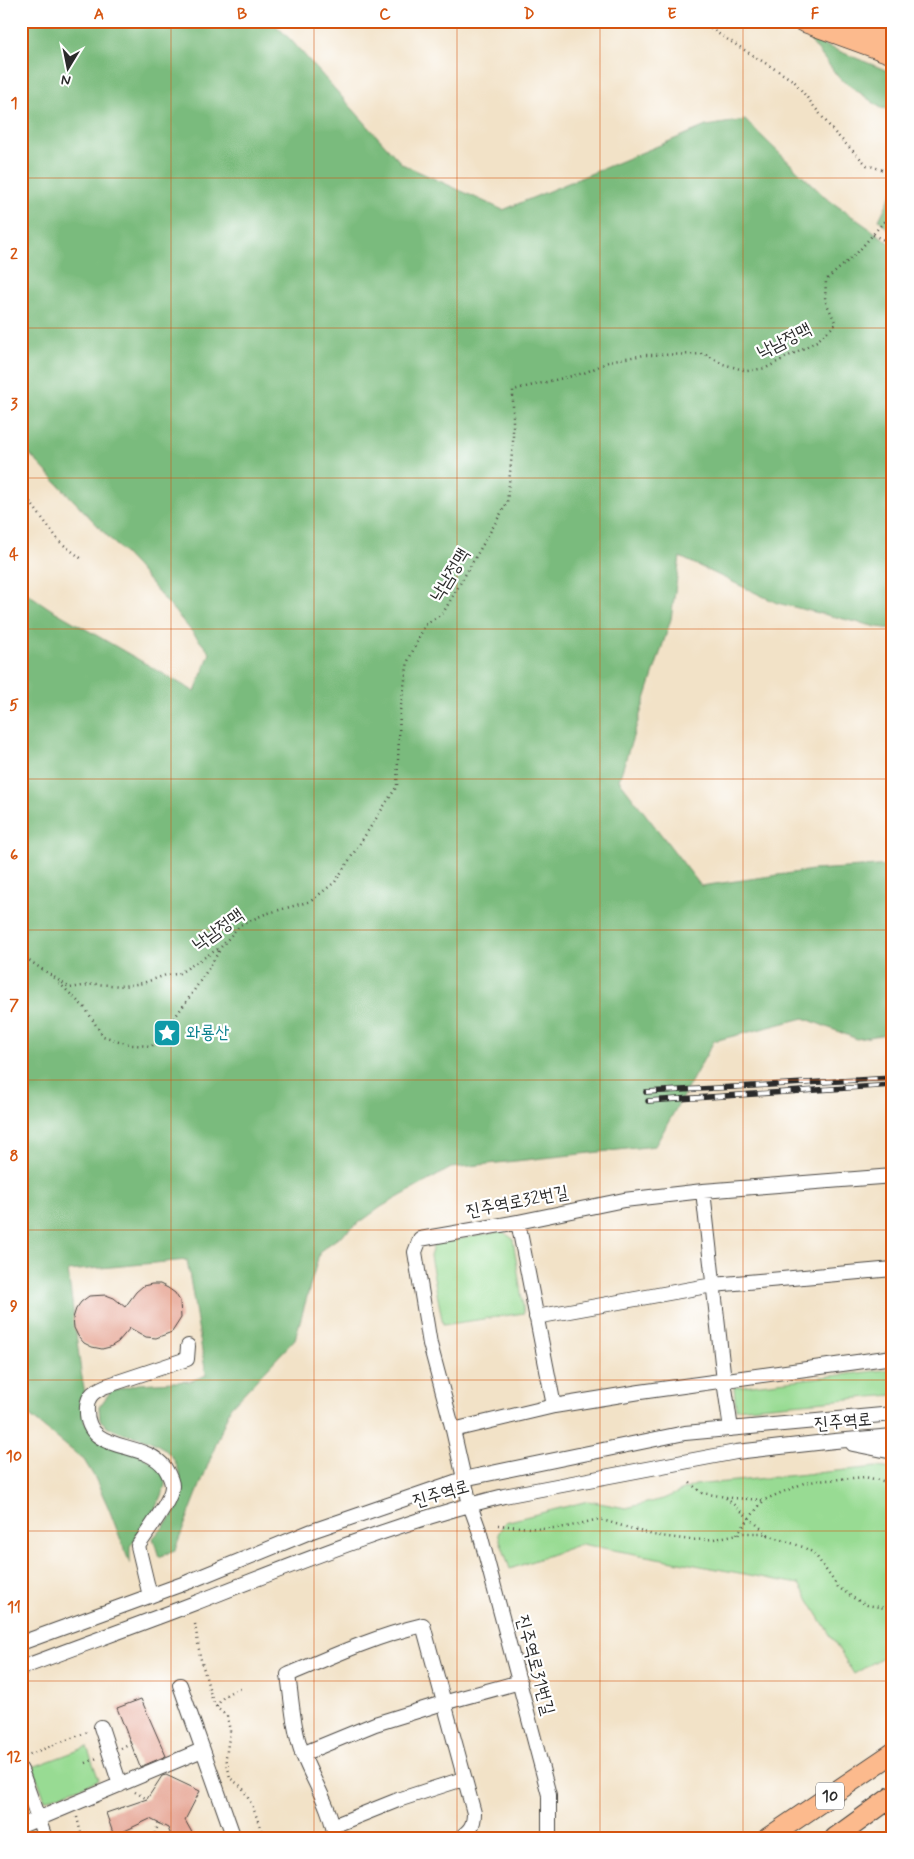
<svg xmlns="http://www.w3.org/2000/svg" width="914" height="1859" font-family="Mynerve,'Poor Story',sans-serif">
	<rect width="100%" height="100%" fill="#fff"/>
	<filter id="ink" filterUnits="userSpaceOnUse"><feTurbulence type="fractalNoise" baseFrequency=".02" numOctaves="2"/><feDisplacementMap in="SourceGraphic" scale="10" xChannelSelector="R" yChannelSelector="G"/><feConvolveMatrix kernelMatrix="1 2 1 2 8 2 1 2 1" color-interpolation-filters="sRGB"/></filter>
	<filter id="wash" filterUnits="userSpaceOnUse"><feTurbulence type="fractalNoise" baseFrequency=".0096" numOctaves="4" result="noise"/><feDisplacementMap in="SourceGraphic" scale="20" xChannelSelector="R" yChannelSelector="G"/><feGaussianBlur stdDeviation="1.12" result="paint"/><feColorMatrix in="noise" values="0 0 0 0 0 0 0 0 0 0 0 0 0 0 0 0 0 1.4 0 .05"/><feComposite in="paint" operator="in"/></filter>
	<g filter="url(#wash)">
		<rect width="100%" height="100%" fill="#f2e2c7"/>
		<path fill="#98db93" stroke="#62835f" d="M502,1231L513,1239L524,1313L443,1325L430,1256L434,1244Z
			M893,1369V1395L736,1409L734,1387Z
			M877,1467L893,1469V1651L854,1674L799,1584L581,1544L510,1569L498,1534L505,1522L588,1501L626,1508L663,1499L695,1485Z
			M87,1747L99,1780L45,1800L33,1767Z"/>
		<path fill="#7abb7d" stroke="#527354" d="M21,21H271L290,39L402,164L503,210L706,126L745,120L826,198L893,245V629L877,627L777,603L680,557L671,619L619,780L701,886L813,870L893,865V1033L857,1039L804,1018L714,1041L655,1146L451,1168L381,1207L320,1251L295,1339L230,1408L175,1550L159,1557L153,1538C164,1526 177,1513 182,1498C183,1494 182,1487 181,1483C179,1463 170,1450 152,1442C132,1433 116,1436 100,1420L99,1407L111,1391L138,1384L191,1381L206,1375L187,1260L68,1271L81,1372L86,1399L84,1422L135,1451L165,1471V1486L154,1512L143,1531L130,1546V1564L109,1509L95,1478L84,1460L21,1409V589L49,608L195,692L210,653L137,567L21,445Z
			M809,39L893,73V110L881,108L839,78Z
			M893,191V234L879,220Z"/>
		<g id="blocks">
			<path fill="#e49f8c" d="M152,1284H160L168,1288L175,1293L180,1301L181,1318L172,1332L156,1338L146,1337L130,1328L118,1342L110,1347L102,1349L92,1347L84,1343L78,1336L74,1328L73,1318L76,1309L81,1302L89,1296L106,1295L114,1298L125,1307L136,1292L143,1286Z
				M141,1699L166,1756L140,1767L117,1708Z
				M166,1775L200,1791L185,1820L195,1838H172L168,1828L150,1819L114,1836L106,1813L147,1799L162,1776Z"/>
		</g>
	</g>
	<g filter="url(#ink)">
		<use href="#blocks" fill-opacity="0" stroke="#494642" stroke-width="1"/>
		<g fill="none" stroke-linecap="round" stroke-linejoin="round">
			<g stroke="#494642" stroke-width="16">
				<path id="minor" d="M703,1191L724,1381L731,1429
					M518,1222L554,1406
					M536,1317L713,1285L893,1269
					M453,1430L554,1406L640,1392L893,1357
					M853,1444L893,1452
					M150,1596L138,1546C147,1532 172,1500 172,1486C172,1480 168,1473 165,1468C144,1438 84,1456 87,1407C88,1394 95,1391 106,1386L187,1359L188,1346
					M21,1643L188,1582L312,1531L463,1479L685,1433L893,1414
					M21,1668C79,1646 138,1625 195,1603C297,1563 398,1522 504,1496L736,1452L835,1441L893,1436
					M180,1685L234,1838
					M101,1727L120,1785
					M302,1754L375,1724L443,1703L520,1682
					M21,1770L45,1838
					M21,1826L202,1750
					M333,1826L398,1800L463,1779
					M335,1838C331,1807 314,1783 303,1755C293,1730 292,1701 288,1675C332,1656 376,1636 423,1625L474,1813C474,1826 470,1830 460,1838
					M548,1838L549,1833V1795L479,1530L470,1505L453,1430L430,1344L415,1252L420,1239L518,1222L624,1200L703,1191L893,1176"/>
			</g>
			<g stroke="#494642" stroke-width="22">
				<path id="highway" d="M802,21L893,54
					M848,21L893,37
					M768,1838L893,1753
					M835,1838L893,1796"/>
			</g>
			<path stroke="#494642" stroke-width="2.5" stroke-dasharray="1 4" stroke-linecap="butt" d="M585,21L591,24L652,21
				M695,21L706,26
				M707,21L706,26L794,81L835,133L867,165L893,173
				M873,235L893,244
				M21,490L60,542L82,559
				M21,955L70,988L95,984L124,986L143,983L166,975L178,974L221,947L240,925L265,914L311,901L335,882L397,786L400,711L408,661L425,625L443,613L507,503L513,443V390L584,373L613,360L645,355L705,354L723,364L747,371L766,368L817,341L836,324L825,300L826,280L857,253L893,211
				M59,983L85,1008L103,1036L132,1045L152,1046C178,1015 200,983 221,948
				M690,1483L702,1493L732,1498L764,1500L804,1483L816,1481L865,1477L883,1481L893,1486
				M726,1498L769,1535
				M498,1525L541,1529L567,1527L599,1519L653,1535L691,1540L714,1539L743,1533H762L803,1547L814,1553L838,1587L855,1599L867,1605L885,1608L893,1605
				M737,1534L764,1500
				M195,1624L200,1656L212,1699L217,1708L227,1716L230,1731L226,1757L230,1778L242,1787L253,1807L264,1838
				M217,1707C223,1694 231,1691 244,1688
				M121,1748L130,1743
				M25,1756L90,1731
				M86,1763L97,1758
				M135,1792L147,1799
				M77,1817L82,1838
				M153,1838L159,1823"/>
			<use href="#minor" stroke="#fff" stroke-width="14"/>
			<use href="#highway" stroke="#fcba8d" stroke-width="20"/>
			<g stroke="#2b2b2b" stroke-width="5.5">
				<path id="rail" d="M646,1092L893,1078
					M648,1101L893,1085"/>
			</g>
			<use href="#rail" stroke="#fff" stroke-width="4" stroke-dasharray="11" stroke-linecap="butt"/>
		</g>
	</g>
	<path fill="none" stroke="#d5540f" stroke-width="1" stroke-opacity="0.55" d="M171,21V1838M314,21V1838M457,21V1838M600,21V1838M743,21V1838M21,178H893M21,328H893M21,478H893M21,629H893M21,779H893M21,930H893M21,1080H893M21,1230H893M21,1380H893M21,1531H893M21,1681H893"/>
	<defs>
		<g id="sight-square" transform="scale(1.4375)"><rect x="-9" y="-9" width="18" height="18" rx="4" fill="#0f9aa8" stroke="#fff"/><path d="M0-6L1.8-2.2L6-1.7L2.9 1.2L3.7 5.4L0 3.3L-3.7 5.4L-2.9 1.2L-6-1.7L-1.8-2.2Z" fill="#fff"/></g>
	</defs>
	<g fill-rule="evenodd">
		<use href="#sight-square" x="167" y="1033"/>
	</g>
	<g text-anchor="middle" dominant-baseline="central" stroke-width="4.5" stroke-linejoin="round" paint-order="stroke">
		<rect fill="#fff" stroke="#6b6b6b" stroke-width="1" x="816" y="1782.5" width="28" height="27" rx="4"/>
		<g font-size="16" font-weight="bold" fill="#2b2b2b">
			<text x="830" y="1796">10</text>
		</g>
		<g font-size="18" fill="#2b2b2b" stroke="#fff">
			<text transform="translate(784 341) rotate(-27)">낙남정맥</text>
			<text transform="translate(450 575) rotate(-59)">낙남정맥</text>
			<text transform="translate(218 930) rotate(-36)">낙남정맥</text>
			<text transform="translate(517 1202) rotate(-11)">진주역로32번길</text>
			<text transform="translate(843 1422) rotate(-5)">진주역로</text>
			<text transform="translate(441 1494) rotate(-16)">진주역로</text>
			<text transform="translate(535 1665) rotate(75)">진주역로31번길</text>
		</g>
		<g font-size="18" fill="#0d838f" stroke="#fff" text-anchor="start">
			<text x="186" y="1033">와룡산</text>
		</g>
	</g>
	<rect width="914" height="1859" fill="none" stroke="#fff" stroke-width="55"/>
	<g transform="translate(68 68) rotate(190)" stroke="#ffffff" stroke-width="4" paint-order="stroke">
	<path d="M0-4L9 19L0 12L-9 19Z" fill="#2b2b2b"/>
	<text y="-8" font-size="14" font-weight="bold" text-anchor="middle" fill="#2b2b2b">N</text>
	</g>
	<rect x="28" y="28" width="858" height="1804" fill="none" stroke="#d5540f" stroke-width="2"/>
	<g font-size="16" text-anchor="middle" font-weight="bold" fill="#d5540f">
		<text x="99" y="19">A</text>
		<text x="242" y="19">B</text>
		<text x="385" y="19">C</text>
		<text x="529" y="19">D</text>
		<text x="672" y="19">E</text>
		<text x="815" y="19">F</text>
		<text x="14" y="108">1</text>
		<text x="14" y="259">2</text>
		<text x="14" y="409">3</text>
		<text x="14" y="559">4</text>
		<text x="14" y="710">5</text>
		<text x="14" y="860">6</text>
		<text x="14" y="1010">7</text>
		<text x="14" y="1161">8</text>
		<text x="14" y="1311">9</text>
		<text x="14" y="1461">10</text>
		<text x="14" y="1612">11</text>
		<text x="14" y="1762">12</text>
	</g>
</svg>
